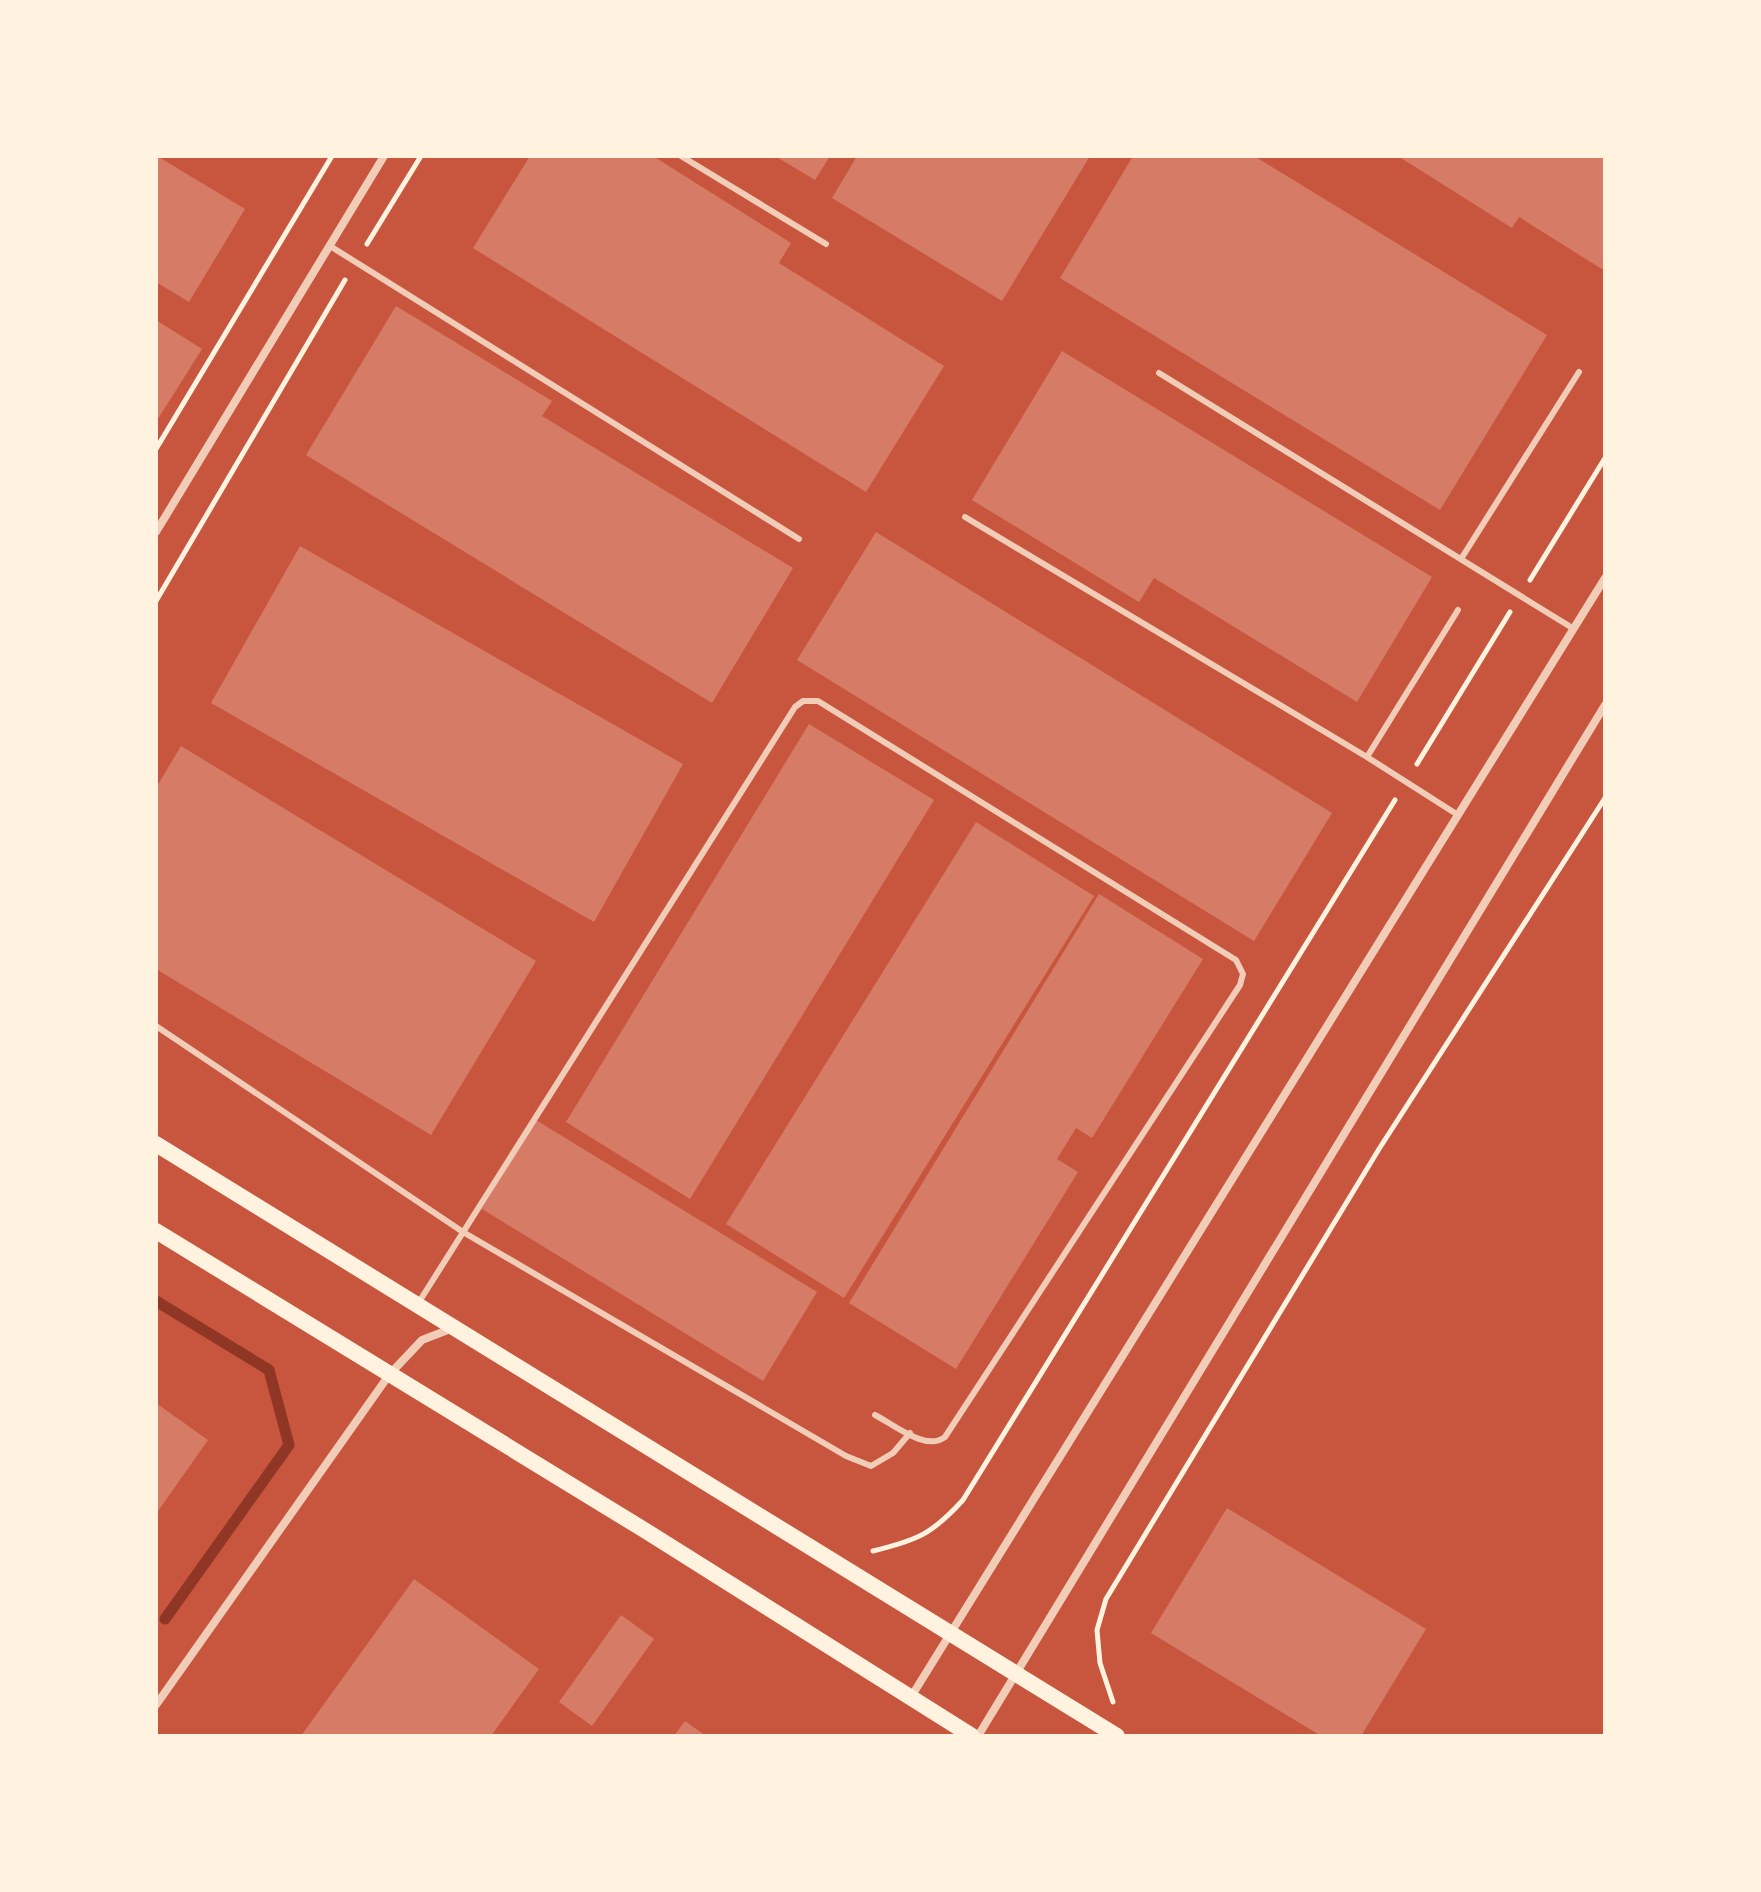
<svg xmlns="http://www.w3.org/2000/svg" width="1761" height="1892" font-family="'Noto Sans',sans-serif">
	<rect width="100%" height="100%" fill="#c8553d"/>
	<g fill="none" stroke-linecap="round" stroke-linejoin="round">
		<path stroke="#8f3625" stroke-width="11" d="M156,1301L269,1370L289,1445L165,1619"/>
	</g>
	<path fill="#d67c66" d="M157,156L245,209L189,302L156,282Z
		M530,156H653L791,243L779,263L944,366L866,492L473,248Z
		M775,156H830L815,180Z
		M857,156H1090L1002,301L832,198Z
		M1133,156H1254L1547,335L1440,510L1060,278Z
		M1402,156H1605V271L1519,217L1512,228L1401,158Z
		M396,306L552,401L542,416L793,568L712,703L306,455Z
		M156,320L202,349L156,422Z
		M1062,351L1432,577L1357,702L1154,578L1139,602L972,500Z
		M876,532L1332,813L1254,941L797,660Z
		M300,546L683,764L594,922L211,703Z
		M809,724L934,800L690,1199L566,1122Z
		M181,746L536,961L431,1135L156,969V788Z
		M976,822L1094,896L844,1298L726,1224Z
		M1099,894L1203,959L1092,1138L1076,1128L1057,1159L1078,1172L956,1369L849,1303Z
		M536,1120L817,1292L763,1381L482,1209Z
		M156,1403L208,1440L156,1514Z
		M1227,1508L1426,1629L1361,1736H1321L1151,1633Z
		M414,1579L539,1669L491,1736H301Z
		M621,1615L654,1639L592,1726L559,1702Z
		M685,1721L706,1736H674Z"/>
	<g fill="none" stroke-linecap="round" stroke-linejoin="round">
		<path stroke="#fff3e0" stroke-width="5" d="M367,244L421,156
			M156,449L332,156
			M1530,580L1605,458
			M156,601L345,280
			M1417,764L1510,612
			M873,1551C918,1540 932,1534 963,1500L1395,800
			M1113,1702L1100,1663L1097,1630L1106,1599L1379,1149L1605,798"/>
		<path stroke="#f1ccb7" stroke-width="6" d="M681,156L826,244
			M330,246L799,539
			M1159,373L1574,629
			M965,517L1367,757L1458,815
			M1461,559L1579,372
			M1367,757L1458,610
			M156,1026L463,1232L846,1456L871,1466L893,1453L910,1433
			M419,1302L795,707L803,701H818L1236,960L1243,974L1240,985L945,1437C926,1452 893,1424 875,1415"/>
		<path stroke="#f1ccb7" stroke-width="8" d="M156,532L384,156
			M911,1697L1605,578
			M156,1705L389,1375L422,1340L453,1328
			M978,1736L1605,705"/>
		<path stroke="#fff3e0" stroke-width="16" d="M156,1144L1117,1736
			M156,1231L646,1531L972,1736"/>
	</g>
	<rect width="1761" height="1892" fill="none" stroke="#fff3e0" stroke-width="316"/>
</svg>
